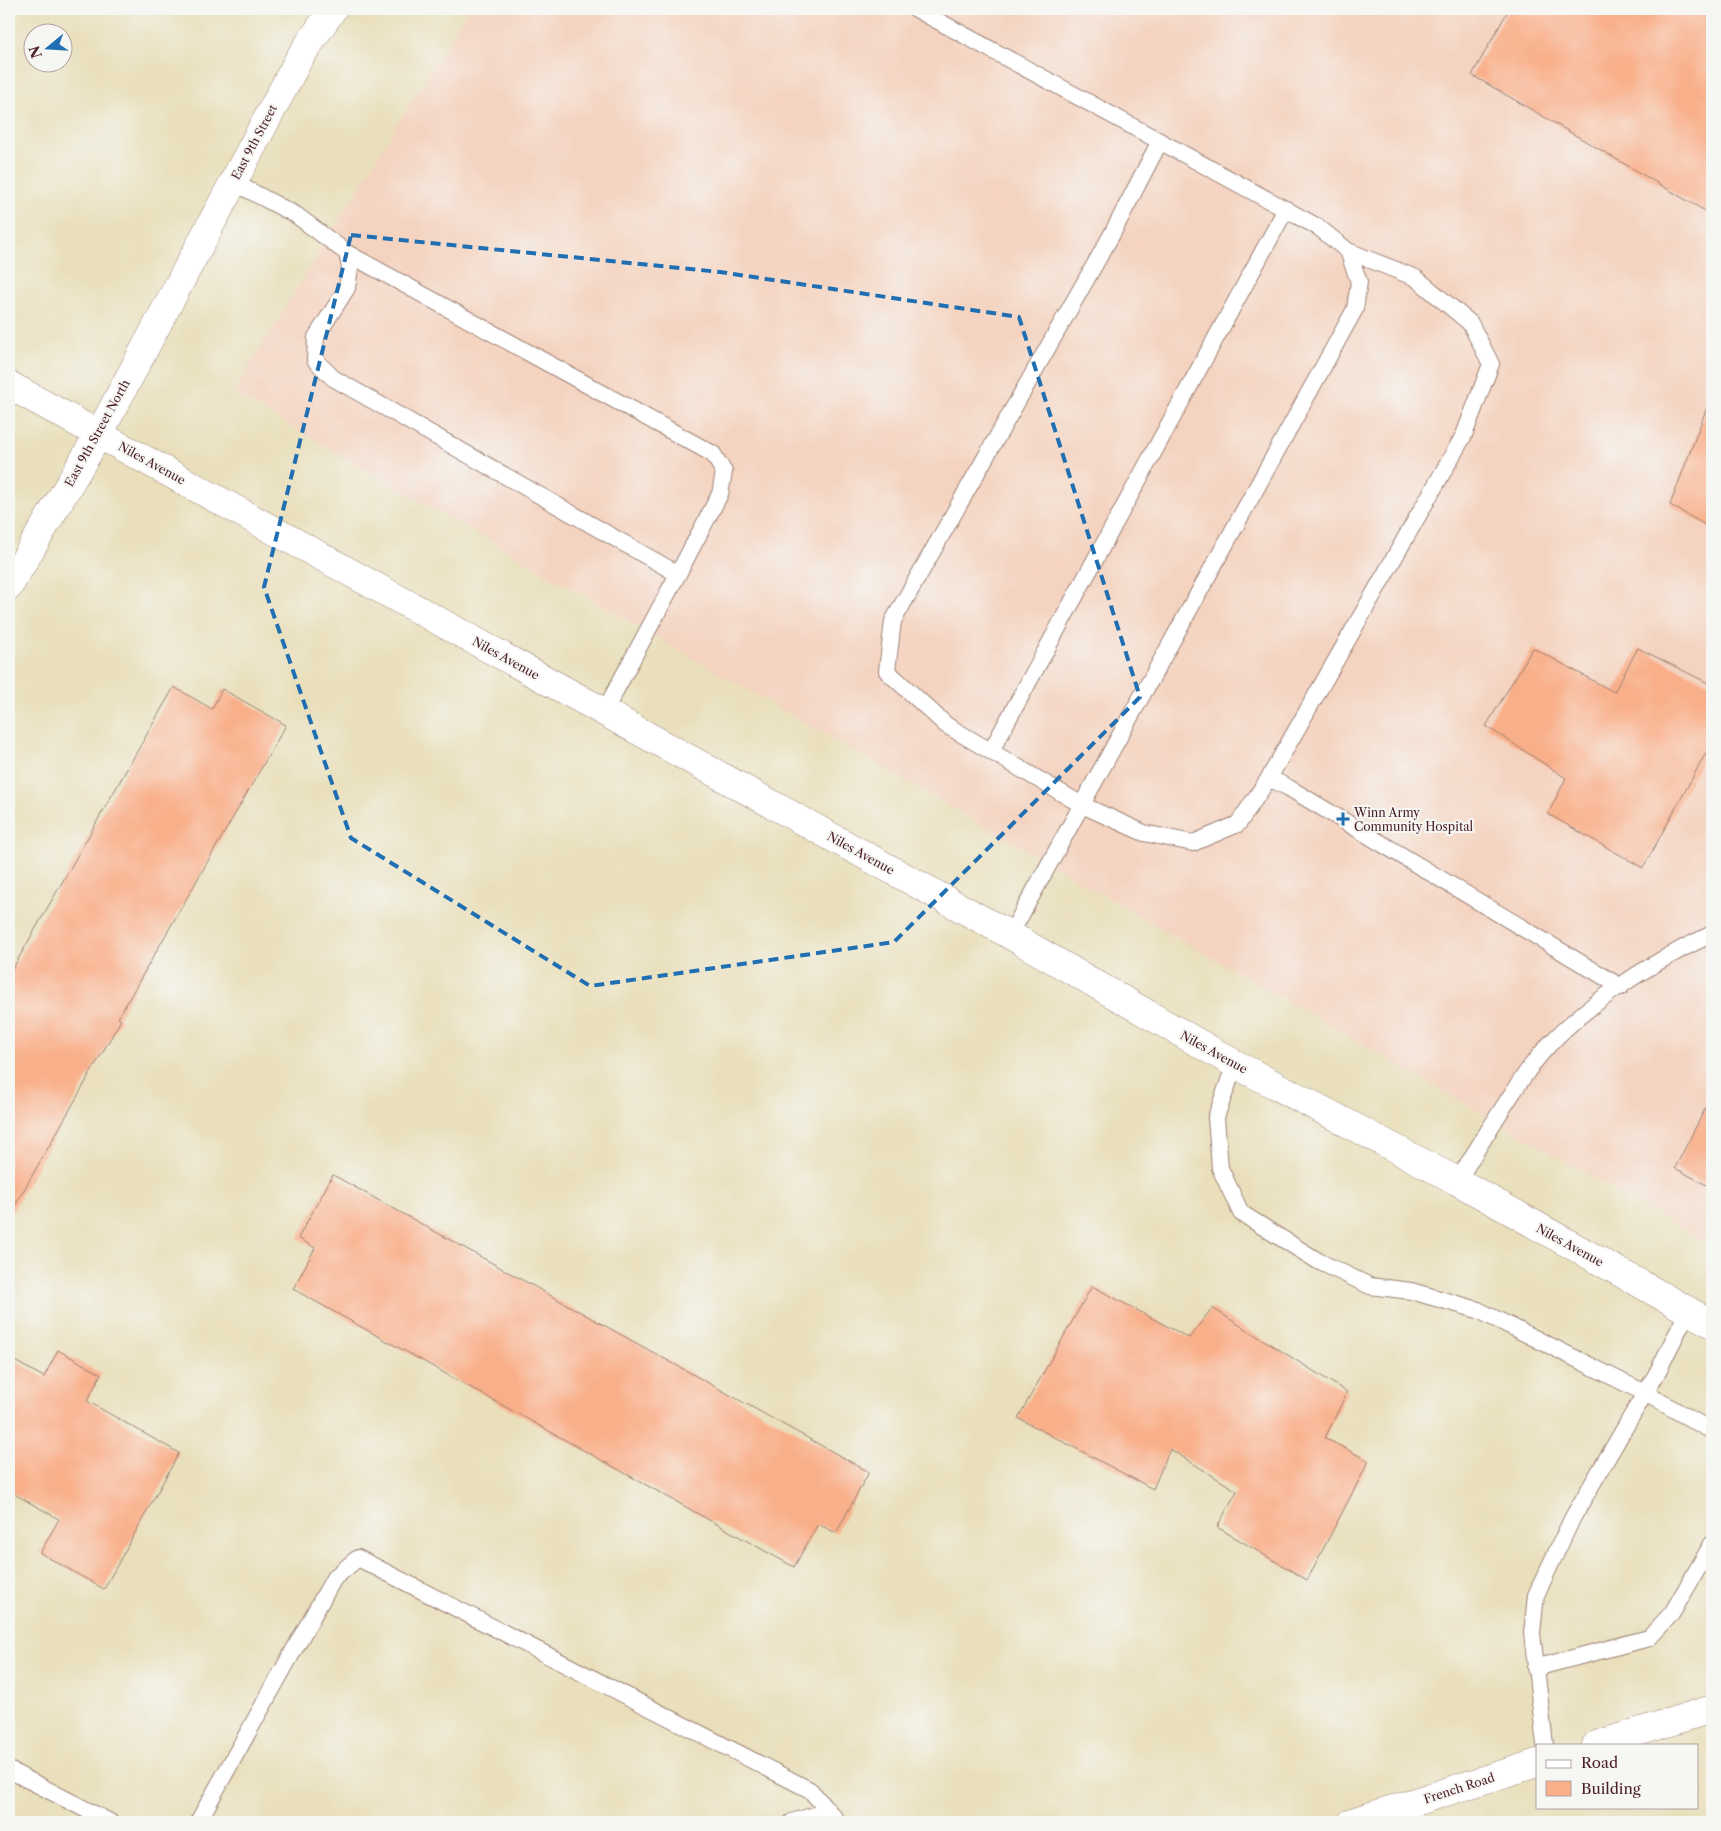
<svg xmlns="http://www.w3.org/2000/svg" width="1721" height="1831" font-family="'Libre Caslon Text',serif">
	<rect width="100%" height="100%" fill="#f6f6f2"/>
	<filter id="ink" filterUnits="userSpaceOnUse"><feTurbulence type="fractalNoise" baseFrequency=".02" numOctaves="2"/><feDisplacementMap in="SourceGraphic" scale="10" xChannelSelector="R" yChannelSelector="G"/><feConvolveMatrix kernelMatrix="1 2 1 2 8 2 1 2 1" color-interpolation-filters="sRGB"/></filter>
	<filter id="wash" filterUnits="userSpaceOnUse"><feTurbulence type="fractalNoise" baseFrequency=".0096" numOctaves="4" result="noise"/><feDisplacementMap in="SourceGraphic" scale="20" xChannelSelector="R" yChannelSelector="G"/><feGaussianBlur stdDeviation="1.12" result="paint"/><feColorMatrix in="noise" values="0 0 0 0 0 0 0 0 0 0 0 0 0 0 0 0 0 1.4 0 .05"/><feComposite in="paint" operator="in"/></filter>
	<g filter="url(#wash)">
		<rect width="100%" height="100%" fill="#e9dfbb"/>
		<path fill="#f4d3c0" d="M468,9H1712V1246L233,393Z"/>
		<g id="blocks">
			<path fill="#f9af89" d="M1509,9H1712V215L1472,75Z
				M1712,394V529L1670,505Z
				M1533,648L1614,692L1638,648L1712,685V742L1643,868L1548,814L1566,778L1486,726Z
				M174,687L212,709L222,689L286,725L118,1018L121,1020L9,1216V975Z
				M1712,1095V1188L1675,1168Z
				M333,1175L869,1472L836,1533L818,1524L794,1567L293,1289L315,1248L298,1238Z
				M1092,1286L1189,1338L1212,1308L1347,1392L1325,1438L1369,1461L1307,1580L1217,1527L1237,1491L1170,1449L1153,1489L1018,1418Z
				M58,1350L101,1374L87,1401L179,1453L104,1589L40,1553L59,1519L9,1491V1358L44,1377Z"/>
		</g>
	</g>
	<g filter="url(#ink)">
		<use href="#blocks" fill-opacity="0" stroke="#9a7f73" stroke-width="1"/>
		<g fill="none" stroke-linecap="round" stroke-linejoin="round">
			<g stroke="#9a7f73" stroke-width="18">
				<path id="lane" d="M916,9L1318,227L1348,251L1359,282L1355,309L1010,935
					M1160,141L1112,234L893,621L887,671L946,725L1082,805L1144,833L1193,843L1238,824L1269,778L1289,788L1621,987
					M233,182L296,215L347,253L350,268L347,288L316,337L315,360L333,378L678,574L604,712
					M347,253L713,454L724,472L720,494L678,574
					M991,751L1286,209
					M1269,778L1464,435L1491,364L1470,323L1416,278L1348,251
					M1235,1064L1216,1117L1220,1168L1241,1213L1318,1261L1370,1286L1411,1291L1478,1310L1645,1393L1656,1375L1688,1311
					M1457,1181C1481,1144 1503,1105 1529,1069C1569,1013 1651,962 1712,934
					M1535,1668L1649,1638L1672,1613L1712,1544
					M1545,1745L1532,1633L1536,1595L1573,1517L1645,1393L1712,1431
					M9,1770L110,1822
					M198,1822L334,1578L358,1558L810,1790L838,1822
					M792,1822L828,1811"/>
			</g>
			<g stroke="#9a7f73" stroke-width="29">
				<path id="street" d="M9,385L1010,935L1235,1064L1457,1181L1712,1324
					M9,586L99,434L300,57L333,9
					M1596,1745L1712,1709
					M1352,1822L1537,1763"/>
			</g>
			<use href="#lane" stroke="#fff" stroke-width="16"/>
			<use href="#street" stroke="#fff" stroke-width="28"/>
		</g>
	</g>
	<path fill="none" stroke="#1f6fb2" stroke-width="4" stroke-dasharray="10 6" stroke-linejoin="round" d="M351,235L720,272L1019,317L1140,697L894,942L590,986L351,838L264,587Z"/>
	<path fill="#1f6fb2" stroke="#f6f6f2" stroke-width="2" d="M1340.5 811.5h5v5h5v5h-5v5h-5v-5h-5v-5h5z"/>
	<g text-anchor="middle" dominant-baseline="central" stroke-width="4" stroke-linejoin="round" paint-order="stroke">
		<g font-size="12" fill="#4a1f2b" stroke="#f6f6f2">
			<text transform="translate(254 142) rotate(-62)">East 9th Street</text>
			<text transform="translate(97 433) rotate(-61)">East 9th Street North</text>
			<text transform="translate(152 463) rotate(29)">Niles Avenue</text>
			<text transform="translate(506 658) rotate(29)">Niles Avenue</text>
			<text transform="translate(861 853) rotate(29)">Niles Avenue</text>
			<text transform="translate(1214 1052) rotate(29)">Niles Avenue</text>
			<text transform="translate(1570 1245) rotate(29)">Niles Avenue</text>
			<text transform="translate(1459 1788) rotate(-18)">French Road</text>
		</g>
		<g font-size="12" fill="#4a1f2b" stroke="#f6f6f2" text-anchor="start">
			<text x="1354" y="812">Winn Army<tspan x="1354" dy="14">Community Hospital</tspan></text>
		</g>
	</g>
	<rect width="1721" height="1831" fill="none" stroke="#f6f6f2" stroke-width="30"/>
	<rect x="1536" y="1744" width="162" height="65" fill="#f6f6f2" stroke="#b1a0a2"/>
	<rect x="1546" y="1760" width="25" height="8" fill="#ffffff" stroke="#b1a0a2"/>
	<text x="1581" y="1768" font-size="15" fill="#4a1f2b">Road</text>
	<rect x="1546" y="1781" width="25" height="15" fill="#f9af89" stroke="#b1a0a2"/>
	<text x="1581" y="1794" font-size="15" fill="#4a1f2b">Building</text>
	<g transform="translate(48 48) rotate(252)"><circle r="24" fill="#f6f6f2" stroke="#b1a0a2"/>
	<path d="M0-4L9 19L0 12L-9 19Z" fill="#1f6fb2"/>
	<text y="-8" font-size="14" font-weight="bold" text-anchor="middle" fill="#4a1f2b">N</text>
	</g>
</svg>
